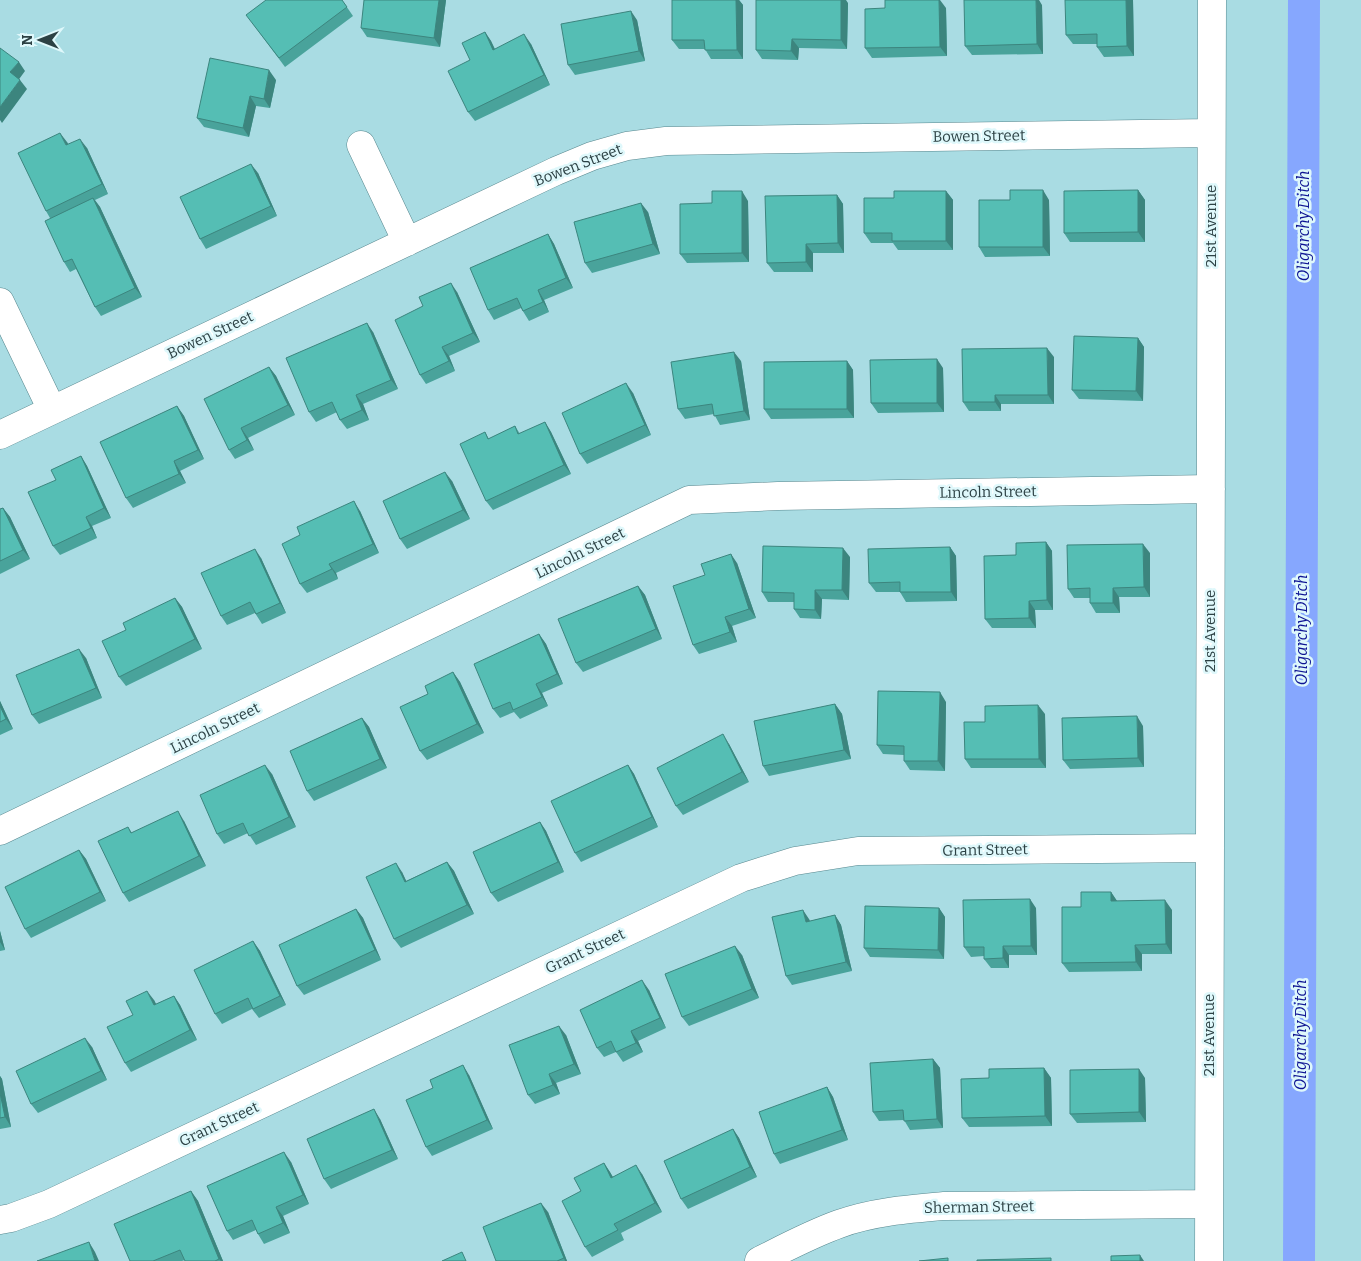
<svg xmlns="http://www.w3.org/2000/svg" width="1361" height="1261" font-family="Bitter,serif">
	<rect width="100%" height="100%" fill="#a9dce3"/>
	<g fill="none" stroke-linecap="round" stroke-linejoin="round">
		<path stroke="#86a7fe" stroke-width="32" d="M1299,1261L1304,0"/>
		<g stroke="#57878e" stroke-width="29">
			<path id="minor" d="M361,145L407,242
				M0,302L52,410
				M0,435L556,171L592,156L627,146L666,141L1211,133
				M0,831L689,500L778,496L1211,489
				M0,1220L11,1218L49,1204L741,878L795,861L858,851L1210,848
				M759,1261C785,1248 811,1234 839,1224C872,1212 909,1209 944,1206L1209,1204
				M1209,1261L1212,0"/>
		</g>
		<use href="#minor" stroke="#fff" stroke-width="28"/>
	</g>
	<path fill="#49a39b" d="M342,0L353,16L285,67L253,24Z
		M446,0L440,47L367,37L361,28Z
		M736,0H739L743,5V59H711L705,49H679L672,40Z
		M1133,0L1134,56L1104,57L1097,47V44H1073L1066,35Z
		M848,3L847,49L799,48L798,60L762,59L756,50Z
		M1042,5L1043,54L972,55L965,46Z
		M885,8H946L947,56L872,58L865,48Z
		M637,20L645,61L575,75L568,65Z
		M485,32L491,41L495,49L531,44L550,85L475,121L468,112L470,60Z
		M276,80L270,108L256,106L249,137L204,127L197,118Z
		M67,142L68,144L87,148L108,194L95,200L100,207L142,297L101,316L95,307L76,269L70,272L64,262L50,218L46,211Z
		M258,173L277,216L206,249L200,239Z
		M1138,190L1145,200V242H1070L1064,233Z
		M946,191L953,200V250H898L893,243H871L864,233L894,198Z
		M837,195L843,204L844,253H813V272H774L767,263Z
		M1049,200L1050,256L985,257L979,247Z
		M748,201L749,262L687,263L680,254L712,203Z
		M648,212L660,254L592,273L585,263Z
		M548,234L554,244L573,288L544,300L549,312L529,321L521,308L494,320L488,310Z
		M457,292L480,342L449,356L455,371L426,384L420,375Z
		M373,332L398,389L363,404L369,420L347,429L340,420L337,412L316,422L309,412Z
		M1138,338L1144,347L1143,401L1079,399L1072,390Z
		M1054,357V404H1001V411H969L963,402Z
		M741,361L750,420L720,425L714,414L685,419L678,409Z
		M847,361L853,370L854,418L771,419L764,409Z
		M269,367L276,376L295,415L248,438L254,450L235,459L229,450Z
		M943,368L944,412L878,413L871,403Z
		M633,393L651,435L587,464L580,454Z
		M177,406L184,416L204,459L180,471L186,483L133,508L126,498Z
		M545,422L551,432L571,474L493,510L486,501L485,432L489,439L515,426L520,434Z
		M81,456L87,466L111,518L92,526L97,538L60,555L53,546L56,480Z
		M452,481L470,519L407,549L400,539Z
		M3,508L10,517L30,559L0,574V509Z
		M360,511L379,553L336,573L338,579L307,593L300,584Z
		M1046,542L1052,551L1053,610H1035L1036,628H992L985,619L1016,555Z
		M950,547L956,556L957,601L906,602L900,592H876L869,583Z
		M1150,553V597H1119L1120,613H1096L1090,603V598H1074L1068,589Z
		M850,557L849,600L822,599L821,619L800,618L794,609V602H768L762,592Z
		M261,558L286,613L262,624L255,613L227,625L221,616Z
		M737,563L756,618L732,626L737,642L699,654L693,645Z
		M638,586L645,595L662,639L583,672L576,663Z
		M175,598L182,607L202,649L126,686L119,677L126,630Z
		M539,634L546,644L563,684L542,693L548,706L520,719L514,712L500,718L493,709Z
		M86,658L102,698L39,724L32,715Z
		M453,672L460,682L484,733L427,760L420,751L428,694Z
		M0,701L13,729L0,735Z
		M946,702L945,771L910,770L904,761V755L883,754L877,745Z
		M835,704L842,714L851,759L769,776L763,766Z
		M1045,714L1046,768H971L965,759L985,722Z
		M362,718L369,727L387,768L314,801L307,791Z
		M1143,726L1144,767L1070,769L1063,760Z
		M729,744L749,782L683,815L676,806Z
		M628,765L634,774L658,827L581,862L575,853Z
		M272,774L296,827L256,845L248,833L224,844L217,834Z
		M184,821L206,866L129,902L123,893L128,827L132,833Z
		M540,822L546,831L564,872L498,902L491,893Z
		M79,850L86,859L106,901L31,938L25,929Z
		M447,862L454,871L474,914L401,948L394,939L402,872L406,881Z
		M1111,892L1117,901L1172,910V954H1142V971L1069,972L1062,963L1081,907Z
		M939,908L945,917L944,959L870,957L864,948Z
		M1036,908L1037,955H1009V968H991L984,959V956L971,957L964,947Z
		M356,909L363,918L381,960L304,995L297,986Z
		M835,915L841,925L852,971L792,985L786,976L809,919L810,921Z
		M0,931L5,950L0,951Z
		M253,941L260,951L286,1005L259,1018L252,1009L222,1024L215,1014Z
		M742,955L759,998L689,1026L682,1017Z
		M649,990L666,1028L638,1041L643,1052L623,1062L616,1052L604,1057L597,1048Z
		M174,996L180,1005L197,1040L131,1072L125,1063L133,1015L154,1000L156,1004Z
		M566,1035L581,1074L556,1083L560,1094L535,1104L528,1095Z
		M92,1047L107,1080L38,1113L31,1104Z
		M933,1059L940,1068L943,1128L910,1130L904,1120L879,1121L873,1112Z
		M1044,1068L1051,1078L1052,1126L969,1127L962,1118L989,1078Z
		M469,1075L493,1129L432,1156L426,1147L433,1088Z
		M0,1076L2,1079L11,1127L0,1129Z
		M1145,1078L1146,1122L1077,1123L1070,1114Z
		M827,1087L833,1097L848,1140L780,1164L774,1154Z
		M380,1119L398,1159L331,1189L324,1179Z
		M733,1129L739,1138L757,1177L688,1209L681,1199Z
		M291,1162L309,1204L283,1216L290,1233L264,1244L258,1234L256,1230L233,1240L227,1231Z
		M604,1163L613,1177L642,1174L662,1212L621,1233L624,1240L592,1257L585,1247L581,1191Z
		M191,1191L198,1201L223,1261H185V1260L182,1261H130Z
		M548,1212L567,1261H496Z"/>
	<path fill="#3c857e" d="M439,0H446L440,47L434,38Z
		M736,0H739L743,5V59L737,50Z
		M841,0H846L848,3L847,49L841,40Z
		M939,0H940L946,8L947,56L940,47Z
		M1036,0H1039L1042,5L1043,54L1037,44Z
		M1126,0H1133L1134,56L1127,46Z
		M631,11L637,20L645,61L639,51Z
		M485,32L491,41L499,59L493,50Z
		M524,34L531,44L550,85L544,75Z
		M792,39L799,48L798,60L791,51Z
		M19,62L25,71L17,82L10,72Z
		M269,70L276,80L270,108L264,99Z
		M20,80L27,89L2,123L0,120V107Z
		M250,96L256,106L249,137L243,128Z
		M60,133L67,142L73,154L66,145Z
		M80,139L87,148L108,194L102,184Z
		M251,164L258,173L277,216L271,206Z
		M1043,190L1049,200L1050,256L1043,247Z
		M1138,190L1145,200V242L1138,232Z
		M742,191L748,201L749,262L742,253Z
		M946,191L953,200V250L946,241Z
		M837,195L843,204L844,253L838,243Z
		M93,198L100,207L142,297L135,288Z
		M641,203L648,212L660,254L653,244Z
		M548,234L554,244L573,288L566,278Z
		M806,244L813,253V272L806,262Z
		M451,283L457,292L480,342L473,333Z
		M538,290L544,300L549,312L543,302Z
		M367,323L373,332L398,389L391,380Z
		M1138,338L1144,347L1143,401L1136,391Z
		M442,347L449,356L455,371L449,361Z
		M1047,348L1054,357V404L1048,395Z
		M734,352L741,361L750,420L744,411Z
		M937,359L943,368L944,412L937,403Z
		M847,361L853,370L854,418L847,409Z
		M269,367L276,376L295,415L288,405Z
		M626,383L633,393L651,435L645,425Z
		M356,395L363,404L369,420L362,410Z
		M995,395L1001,404V411L995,402Z
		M177,406L184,416L204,459L198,450Z
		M545,422L551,432L571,474L564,465Z
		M241,428L248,438L254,450L247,440Z
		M81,456L87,466L111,518L104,508Z
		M174,461L180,471L186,483L179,474Z
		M445,472L452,481L470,519L463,510Z
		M354,501L360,511L379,553L373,544Z
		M3,508L10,517L30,559L23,550Z
		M86,517L92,526L97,538L91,528Z
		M1046,542L1052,551L1053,610L1047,600Z
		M1143,544L1150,553V597L1144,587Z
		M950,547L956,556L957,601L951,592Z
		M843,548L850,557L849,600L842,590Z
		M255,549L261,558L286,613L280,603Z
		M731,554L737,563L756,618L749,609Z
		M329,564L336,573L338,579Z
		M638,586L645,595L662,639L656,629Z
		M1113,588L1119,597L1120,613L1113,603Z
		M815,590L822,599L821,619L815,610Z
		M175,598L182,607L202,649L195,639Z
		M1029,601L1035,610L1036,628L1029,618Z
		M725,617L732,626L737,642L730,632Z
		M539,634L546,644L563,684L557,674Z
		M79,649L86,658L102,698L96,688Z
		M453,672L460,682L484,733L477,724Z
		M536,684L542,693L548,706L542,697Z
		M940,692L946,702L945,771L938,761Z
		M0,701L13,729L6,719L0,706Z
		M835,704L842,714L851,759L844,750Z
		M1038,705L1045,714L1046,768L1039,759Z
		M1137,716L1143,726L1144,767L1138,758Z
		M362,718L369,727L387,768L380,759Z
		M723,734L729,744L749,782L742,772Z
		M265,765L272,774L296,827L289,817Z
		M628,765L634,774L658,827L652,817Z
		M178,811L184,821L206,866L199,856Z
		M540,822L546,831L564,872L558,862Z
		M79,850L86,859L106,901L100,892Z
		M447,862L454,871L474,914L467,905Z
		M396,863L402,872L411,891L405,882Z
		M1111,892L1117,901H1111Z
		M1030,899L1036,908L1037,955L1031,946Z
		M1165,900L1172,910V954L1166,944Z
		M939,908L945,917L944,959L938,950Z
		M356,909L363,918L381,960L375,950Z
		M803,910L809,919L813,932L806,922Z
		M835,915L841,925L852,971L846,962Z
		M0,931L5,950L0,942Z
		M253,941L260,951L286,1005L280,996Z
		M1135,945L1142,954V971L1136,962Z
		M735,946L742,955L759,998L752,989Z
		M1003,946L1009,955V968L1003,958Z
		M642,980L649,990L666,1028L660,1018Z
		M147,991L154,1000L161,1014L154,1005Z
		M174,996L180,1005L197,1040L190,1030Z
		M559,1026L566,1035L581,1074L574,1064Z
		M631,1031L638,1041L643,1052L636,1043Z
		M85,1038L92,1047L107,1080L101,1071Z
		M933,1059L940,1068L943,1128L937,1119Z
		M463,1065L469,1075L493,1129L487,1120Z
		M1044,1068L1051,1078L1052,1126L1045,1116Z
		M1139,1069L1145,1078L1146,1122L1139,1112Z
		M549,1074L556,1083L560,1094L553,1085Z
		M0,1076L2,1079L11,1127L5,1117L0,1093Z
		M827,1087L833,1097L848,1140L842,1130Z
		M374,1109L380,1119L398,1159L392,1150Z
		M733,1129L739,1138L757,1177L750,1167Z
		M284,1152L291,1162L309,1204L303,1195Z
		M604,1163L610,1172L618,1187L611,1178Z
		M636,1165L642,1174L662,1212L655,1203Z
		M191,1191L198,1201L223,1261H221L219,1259Z
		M541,1203L548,1212L567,1261H565L564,1258Z
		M276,1207L283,1216L290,1233L283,1223Z
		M89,1242L95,1252L99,1261H95Z
		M1140,1255L1144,1261H1140Z"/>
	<path fill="#55beb4" stroke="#3c857e" d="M266,0H342L347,7L279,58L246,15Z
		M364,0H439L434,38L361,28Z
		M672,0H736L737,50H705L704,40H672Z
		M756,0H841V40L792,39L791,51L756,50Z
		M885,0H939L940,47L865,48V9L885,8Z
		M964,0H1036L1037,44L965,46Z
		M1065,0H1126L1127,46L1097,47V34L1066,35Z
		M631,11L639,51L568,65L561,24Z
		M485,32L493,50L524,34L544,75L468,112L448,71L470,60L462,43Z
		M0,48L19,62L10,72L20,80L0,107Z
		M210,58L269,70L264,99L250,96L243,128L197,118Z
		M60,133L66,145L80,139L102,184L46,211L18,153Z
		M251,164L271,206L200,239L180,197Z
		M1010,190H1043V247H979V200H1010Z
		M1138,190V232L1064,233V191Z
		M712,191H742V253L680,254V204L712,203Z
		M894,191H946V241H892V233H864V198H894Z
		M837,195L838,243L806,244V262L767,263L765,196Z
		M93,198L135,288L95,307L72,259L64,262L45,221Z
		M641,203L653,244L585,263L574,222Z
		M548,234L566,278L538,290L543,302L523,311L517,298L488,310L470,268Z
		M451,283L473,333L442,347L449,361L420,375L395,320L423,306L419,297Z
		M367,323L391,380L356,395L362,410L340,420L332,402L309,412L286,358Z
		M1074,336L1138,338L1136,391L1072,390Z
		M1047,348L1048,395H995V402H963L962,349Z
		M734,352L744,411L714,416L712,404L678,409L671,362Z
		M937,359V403H871L870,360Z
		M847,361V409H764V362Z
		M269,367L288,405L241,428L247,440L229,450L204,399Z
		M626,383L645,425L580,454L562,413Z
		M177,406L198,450L174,461L179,474L126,498L100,442Z
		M545,422L564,465L486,501L460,444L485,432L488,439L515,426L518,434Z
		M81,456L104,508L86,517L91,528L53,546L28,492L56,480L51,470Z
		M445,472L463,510L400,539L383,501Z
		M354,501L373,544L329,564L332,569L300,584L282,544L300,535L297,527Z
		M3,508L23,550L0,561V509Z
		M1046,542L1047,600L1029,601V618L985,619L984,556L1016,555V543Z
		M1143,544L1144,587L1113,588V603H1090V588L1068,589L1067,545Z
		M763,546L843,548L842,590H815V610L794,609V593L762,592Z
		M950,547L951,592H900V582L869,583L868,549Z
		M255,549L280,603L256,614L250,602L221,616L201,573Z
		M731,554L749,609L725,617L730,632L693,645L673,586L705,575L701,564Z
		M638,586L656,629L576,663L558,619Z
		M175,598L195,639L119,677L102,641L126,630L123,623Z
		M539,634L557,674L536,684L542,697L513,710L510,702L493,709L474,664Z
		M79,649L96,688L32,715L16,675Z
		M453,672L477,724L420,751L400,707L428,694L425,686Z
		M878,691L940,692L938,761H904V746L877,745Z
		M835,704L844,750L763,766L754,721Z
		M1038,705L1039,759H965L964,722H985V706Z
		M0,706L6,719L0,722Z
		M1137,716L1138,758L1063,760L1062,718Z
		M362,718L380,759L307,791L290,751Z
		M723,734L742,772L676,806L657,768Z
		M265,765L289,817L249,836L243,823L217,834L200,795Z
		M628,765L652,817L575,853L551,801Z
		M178,811L199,856L123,893L98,841L128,827L131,833Z
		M540,822L558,862L491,893L473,852Z
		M79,850L100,892L25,929L5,887Z
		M447,862L467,905L394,939L366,877L396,863L405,882Z
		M1081,892H1111V901L1165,900L1166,944L1135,945L1136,962L1062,963V907H1081Z
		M1030,899L1031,946H1003V958L984,959V947H964L963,900Z
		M865,906L939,908L938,950L864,948Z
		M356,909L375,950L297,986L279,945Z
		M803,910L806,922L835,915L846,962L786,976L772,917Z
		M253,941L280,996L253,1009L248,998L215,1014L194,970Z
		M735,946L752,989L682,1017L665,974Z
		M642,980L660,1018L631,1031L636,1043L616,1052L611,1041L597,1048L580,1010Z
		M147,991L154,1005L174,996L190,1030L125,1063L107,1027L133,1015L126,1001Z
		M559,1026L574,1064L549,1074L553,1085L528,1095L509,1045Z
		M85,1038L101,1071L31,1104L16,1071Z
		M933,1059L937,1119L904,1121L903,1110L873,1112L870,1063Z
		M463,1065L487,1120L426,1147L406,1100L433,1088L430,1080Z
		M1044,1068L1045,1116L962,1118L961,1079L989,1078V1069Z
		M1139,1069V1112L1070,1114V1070Z
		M827,1087L842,1130L774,1154L759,1112Z
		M0,1093L5,1117L0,1118Z
		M374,1109L392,1150L324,1179L307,1139Z
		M733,1129L750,1167L681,1199L664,1161Z
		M284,1152L303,1195L276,1207L283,1223L258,1234L252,1220L227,1231L207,1186Z
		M604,1163L611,1178L636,1165L655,1203L614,1224L618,1230L585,1247L562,1201L581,1191L574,1178Z
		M191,1191L219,1259L215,1261H185L180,1250L153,1261H130L114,1224Z
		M541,1203L564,1258L557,1261H496L483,1227Z
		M89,1242L95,1261H37Z
		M462,1252L466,1261H442Z
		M1140,1255V1261H1111V1256Z
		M948,1258V1261H919Z
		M1051,1258V1261H977V1260Z"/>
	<g text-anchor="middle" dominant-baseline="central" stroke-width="5" stroke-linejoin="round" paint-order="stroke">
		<g font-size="15" fill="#2c4144" stroke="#dff8fb">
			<text transform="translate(979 136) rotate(-1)">Bowen Street</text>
			<text transform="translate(578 165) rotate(-21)">Bowen Street</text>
			<text transform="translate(1211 226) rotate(-90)">21st Avenue</text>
			<text transform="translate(210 335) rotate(-25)">Bowen Street</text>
			<text transform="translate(988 492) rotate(-1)">Lincoln Street</text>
			<text transform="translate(580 553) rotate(-26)">Lincoln Street</text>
			<text transform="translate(1210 631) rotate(-90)">21st Avenue</text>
			<text transform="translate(215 728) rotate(-26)">Lincoln Street</text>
			<text transform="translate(985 850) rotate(-1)">Grant Street</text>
			<text transform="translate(585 951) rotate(-25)">Grant Street</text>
			<text transform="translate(1209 1035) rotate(-90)">21st Avenue</text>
			<text transform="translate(219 1124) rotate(-25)">Grant Street</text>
			<text transform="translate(979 1207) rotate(-1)">Sherman Street</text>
		</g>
		<g font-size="16" font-style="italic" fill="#0e1493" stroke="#dff8fb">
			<text transform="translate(1303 226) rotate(-90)">Oligarchy Ditch</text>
			<text transform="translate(1301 630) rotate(-90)">Oligarchy Ditch</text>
			<text transform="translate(1300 1035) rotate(-90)">Oligarchy Ditch</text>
		</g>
	</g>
	<g transform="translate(40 40) rotate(270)" stroke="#dff8fb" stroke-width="4" paint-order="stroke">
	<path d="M0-4L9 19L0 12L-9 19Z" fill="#2c4144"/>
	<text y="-8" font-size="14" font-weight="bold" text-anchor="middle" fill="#2c4144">N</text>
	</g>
</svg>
